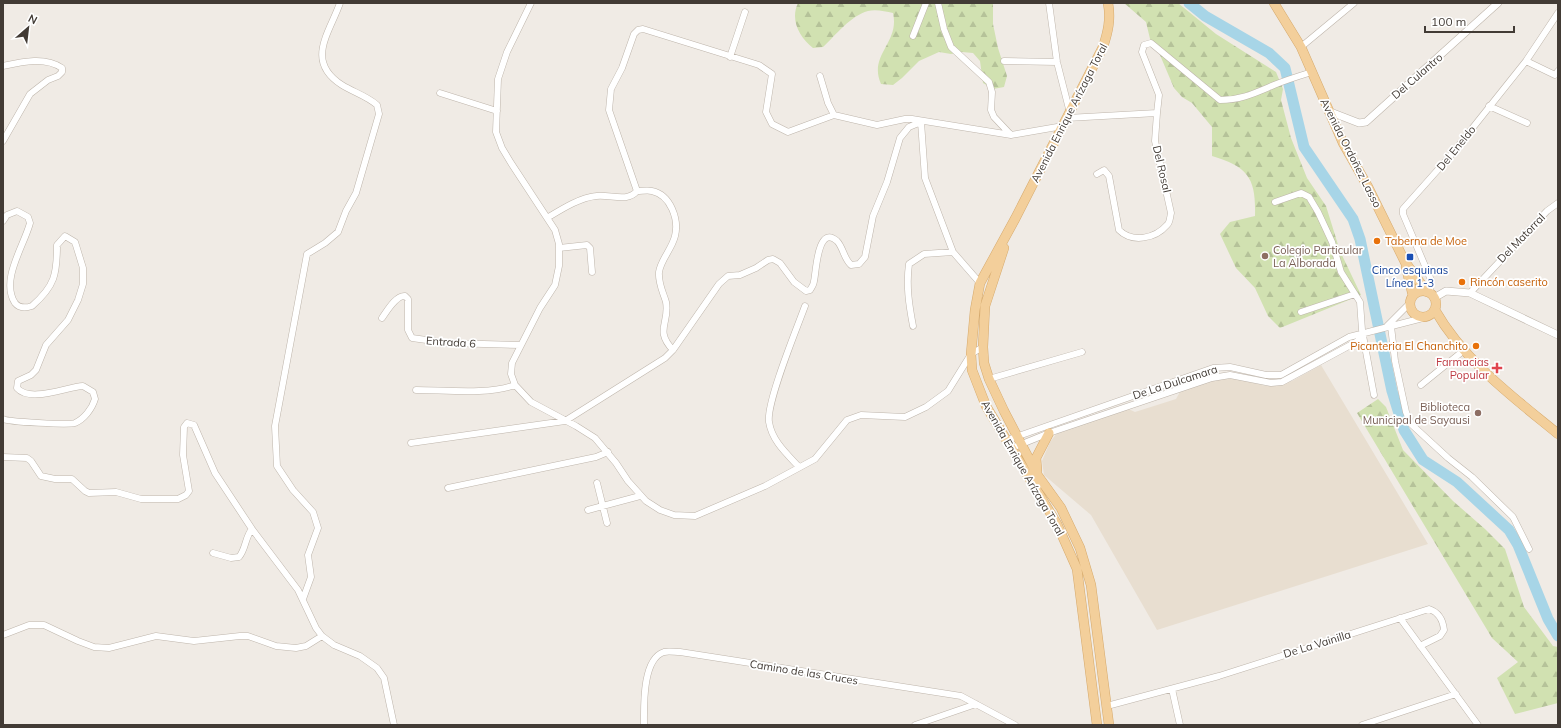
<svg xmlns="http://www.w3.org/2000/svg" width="1561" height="728" font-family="Mulish,sans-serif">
	<defs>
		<pattern id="forest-firs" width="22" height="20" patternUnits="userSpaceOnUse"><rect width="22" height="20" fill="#d1e1b1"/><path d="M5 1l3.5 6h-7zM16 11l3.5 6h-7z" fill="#b5c299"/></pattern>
	</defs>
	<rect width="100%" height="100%" fill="#f0ebe5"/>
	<path fill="#e8ded0" d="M1321,365L1428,544L1157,630L1091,515L1044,475L1042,461L1050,442L1057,433L1124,407L1135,412L1176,399L1181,390L1216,379L1229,377L1266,386L1292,381Z"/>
	<path fill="url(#forest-firs)" d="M798,3H993V24L998,48L1007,76L1004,87L993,89L983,83L980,61L973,53L962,52L951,54L939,52L919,61L902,78L893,85L881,84C868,55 900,43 893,13C885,11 875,9 868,11C850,16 836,35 823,47L813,48C799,37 790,20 798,3Z
		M1124,3H1178L1216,34L1276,72L1283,89L1281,100L1291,138L1307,178L1326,206L1340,251L1361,295L1280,328L1268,316L1255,288L1236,268L1220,234L1230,222L1255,216C1256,179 1249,167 1212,156V127L1192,103L1182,97L1174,88L1157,48L1151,43L1146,22Z
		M1378,399L1386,407L1403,450L1453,501L1485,529L1505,549L1524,607L1553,646L1558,647V703L1515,714L1497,678L1518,662L1492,638L1357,413Z"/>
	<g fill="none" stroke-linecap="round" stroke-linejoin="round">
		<path stroke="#a7d5e7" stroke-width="11" d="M1189,3L1205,16L1269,53L1285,68L1304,147L1353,219L1360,239L1392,391L1404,430L1423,460L1457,482L1509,530L1518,545L1548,619L1558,636"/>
		<g stroke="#beb5ab" stroke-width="7">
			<path id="minor" d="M531,3L507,52L498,79L496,132L502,148L511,163L555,230L559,244V266L555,285L540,308L512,363L511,374L515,385L531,402L576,426L595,438L616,463L628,481L646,501L660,510L674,515L695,516L765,486L815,459L847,420L861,415L905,417L926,407L948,391L971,354L983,347
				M938,3L944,29L951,47L989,82L992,92L991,110L994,117L1011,135
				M1049,3L1057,62L1070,113
				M913,36L926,3
				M1301,47L1354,3
				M730,57L745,12
				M1004,61L1057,62
				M1526,61L1555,75L1558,71
				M3,66C21,62 45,56 62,68V72L58,76L48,80L30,94L3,141
				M820,76L828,103L834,115L877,125L905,119H912L1011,135L1063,126
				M440,93L497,111
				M1489,106L1527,123
				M1067,118L1157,113L1159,95L1142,52L1144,45L1151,43L1220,100C1241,100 1255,93 1274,85C1286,80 1299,76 1312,72
				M1097,174L1104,170L1109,176L1119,230C1132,243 1155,239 1167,225C1170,223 1170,217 1171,213L1155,141L1157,113
				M1275,202L1301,193L1309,197L1318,212L1332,242L1341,272L1360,302L1362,330L1374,395
				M547,218C562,209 579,198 596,196C610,194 627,203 637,191
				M3,221L7,215L17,211L28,217L30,223C24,246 0,280 15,303C19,308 26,308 32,306C55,286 57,274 57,245L65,236L75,242L83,268V284L78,300L68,320L46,345L36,370L31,375L18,381L17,388C30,403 66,387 83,386L93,392L95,399C92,409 84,419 75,423C69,425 8,422 3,419
				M559,248L587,245L590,248L592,272
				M1430,293L1431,280L1403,214V209L1451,155L1526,61L1558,13
				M1470,293L1547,211L1558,203
				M1301,312L1355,294
				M382,318C387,311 396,295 405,296L408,299V330L412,338L448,343L521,345
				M913,326C909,305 906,285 909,264L924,254L953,252
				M1387,326L1410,303
				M1391,326L1395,361L1406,412L1411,424L1448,458L1472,477L1513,517L1529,549
				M673,350C654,330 670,323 666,302C663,292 658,283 659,272C661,259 672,249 675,236C679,220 671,195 652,191C648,190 642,191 637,191L609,110L611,89L622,68L634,34L638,30L643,29L759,65L772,74L766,112L772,124L788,132L834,115
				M989,379L1082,352
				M1421,385L1463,351
				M416,390C445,390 489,395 515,385
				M1007,440L1213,368L1230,367L1266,375H1281L1349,337L1423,318
				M411,443L565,421L665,358L673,350L719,284L728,276L740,275L756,268L768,260L773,259L780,263L794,282L806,291L810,290C812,287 814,284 814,281C816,275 817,223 837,241C843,247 844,259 851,265L859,264L865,257L873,216L887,182L900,138L909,127L921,122L925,178L953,252L980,283
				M1012,448L1049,433L1212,378L1230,375L1271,383L1282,382L1358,341L1363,334
				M3,457L27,458L31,461L41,476L55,479H72L85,491L89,493L116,492L141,499H178L186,495L189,491L183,455L184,427L187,423L194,425L215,473L252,529L298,590L316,628L322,636L334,645L360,656L377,668L384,678L394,725
				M799,467C787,454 772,441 769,422C766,403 797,328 805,306
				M597,483L607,523
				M448,488L596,457L608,452
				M588,510L640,496
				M213,553L231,558L239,557C246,549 245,537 252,529
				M303,599L311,577L308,555L318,528L313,512L293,490L277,466L275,426L307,254L325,243L338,232L346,211L356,193L379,114L377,105C367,96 353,92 342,85C305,61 329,34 340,3
				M1400,618L1478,725
				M3,635L29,625H44L78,641L94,647L109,648L156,636L194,641L240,636H248L276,646L296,648L306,646L322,636
				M1172,689L1180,725
				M1107,706L1219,676L1429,609C1438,612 1443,620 1444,630L1440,636L1420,646
				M644,725C644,707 642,659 664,652C668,651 675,652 680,652L961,696L1015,725
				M915,725L976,704
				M1362,725L1456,694"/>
		</g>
		<g stroke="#beb5ab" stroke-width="8">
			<path id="tertiary" d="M1328,111L1359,123L1366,122L1498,3
				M1434,298L1446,291L1470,293L1558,335"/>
		</g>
		<g stroke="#d6aa6d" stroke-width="10">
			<path id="primary" d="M1274,3L1301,47L1343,143L1368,187L1405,262L1427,292
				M1004,248L985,306L983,347L984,363L989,379L1004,411L1038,476L1061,508L1080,548L1091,585L1109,725
				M1406,267L1413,296
				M1410 304a13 13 0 1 1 26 0a13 13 0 1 1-26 0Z
				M1435,310C1464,361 1513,397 1558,434
				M1037,470L1036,458L1049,433
				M1097,725L1077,569L1057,524L986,406L972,370L971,354L975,310L980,283L1015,219L1103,47C1108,32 1111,19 1108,3"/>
		</g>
		<use href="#minor" stroke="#fff" stroke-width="6"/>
		<use href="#tertiary" stroke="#fff" stroke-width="7"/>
		<use href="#primary" stroke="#f3cf9b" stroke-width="9"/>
	</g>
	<g fill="#e8710a" stroke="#fff" stroke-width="1.5">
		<circle cx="1377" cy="241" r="4"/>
		<circle cx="1462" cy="282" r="4"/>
		<circle cx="1476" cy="346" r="4"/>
	</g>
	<g fill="#8d6e63" stroke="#fff" stroke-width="1.5">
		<circle cx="1265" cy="256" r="4"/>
		<circle cx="1478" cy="413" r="4"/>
	</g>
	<rect fill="#1a4fb4" stroke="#fff" stroke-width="1.5" x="1406" y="253" width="8" height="8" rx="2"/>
	<path fill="#e0444e" stroke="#fff" stroke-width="1.5" d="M1495 362h4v4h4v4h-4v4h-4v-4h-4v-4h4z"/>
	<g text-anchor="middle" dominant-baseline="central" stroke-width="3.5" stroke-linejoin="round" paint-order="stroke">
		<g font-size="11" fill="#423b35" stroke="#fff">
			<text transform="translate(1417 76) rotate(-41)">Del Culantro</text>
			<text transform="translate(1069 113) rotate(-63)">Avenida Enrique Arízaga Toral</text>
			<text transform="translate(1456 148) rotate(-51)">Del Eneldo</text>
			<text transform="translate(1351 153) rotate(63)">Avenida Ordoñez Lasso</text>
			<text transform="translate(1162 169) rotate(77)">Del Rosal</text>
			<text transform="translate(1521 238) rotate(-46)">Del Matorral</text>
			<text transform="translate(451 342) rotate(4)">Entrada 6</text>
			<text transform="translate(1175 382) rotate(-18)">De La Dulcamara</text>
			<text transform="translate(1023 468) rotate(60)">Avenida Enrique Arízaga Toral</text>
			<text transform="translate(1317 644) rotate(-17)">De La Vainilla</text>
			<text transform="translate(804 672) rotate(9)">Camino de las Cruces</text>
		</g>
		<g font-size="11" fill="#c56008" stroke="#fff" text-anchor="start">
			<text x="1385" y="241">Taberna de Moe</text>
			<text x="1470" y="282">Rincón caserito</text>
			<text x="1468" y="346" text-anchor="end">Picanteria El Chanchito</text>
		</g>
		<g font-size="11" fill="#785e54" stroke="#fff" text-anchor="start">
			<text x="1273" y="250">Colegio Particular<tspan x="1273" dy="13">La Alborada</tspan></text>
			<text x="1470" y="407" text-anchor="end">Biblioteca<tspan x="1470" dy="13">Municipal de Sayausi</tspan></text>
		</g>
		<g font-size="11" fill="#164399" stroke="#fff">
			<text x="1410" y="270">Cinco esquinas<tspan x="1410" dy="13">Línea 1-3</tspan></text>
		</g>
		<g font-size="11" fill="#be3a42" stroke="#fff" text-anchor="end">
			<text x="1489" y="362">Farmacias<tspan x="1489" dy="13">Popular</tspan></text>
		</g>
	</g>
	<rect width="1561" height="728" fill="none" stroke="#423b35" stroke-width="8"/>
	<g transform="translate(28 28) rotate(28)" stroke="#ffffff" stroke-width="3" paint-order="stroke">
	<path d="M0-3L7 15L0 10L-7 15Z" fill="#423b35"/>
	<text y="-6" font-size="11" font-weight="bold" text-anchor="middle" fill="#423b35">N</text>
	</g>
	<path d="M1425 26v6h89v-6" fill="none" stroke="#423b35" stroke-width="2"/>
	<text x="1431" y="26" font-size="12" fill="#423b35" stroke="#ffffff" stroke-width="3" paint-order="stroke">100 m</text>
</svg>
